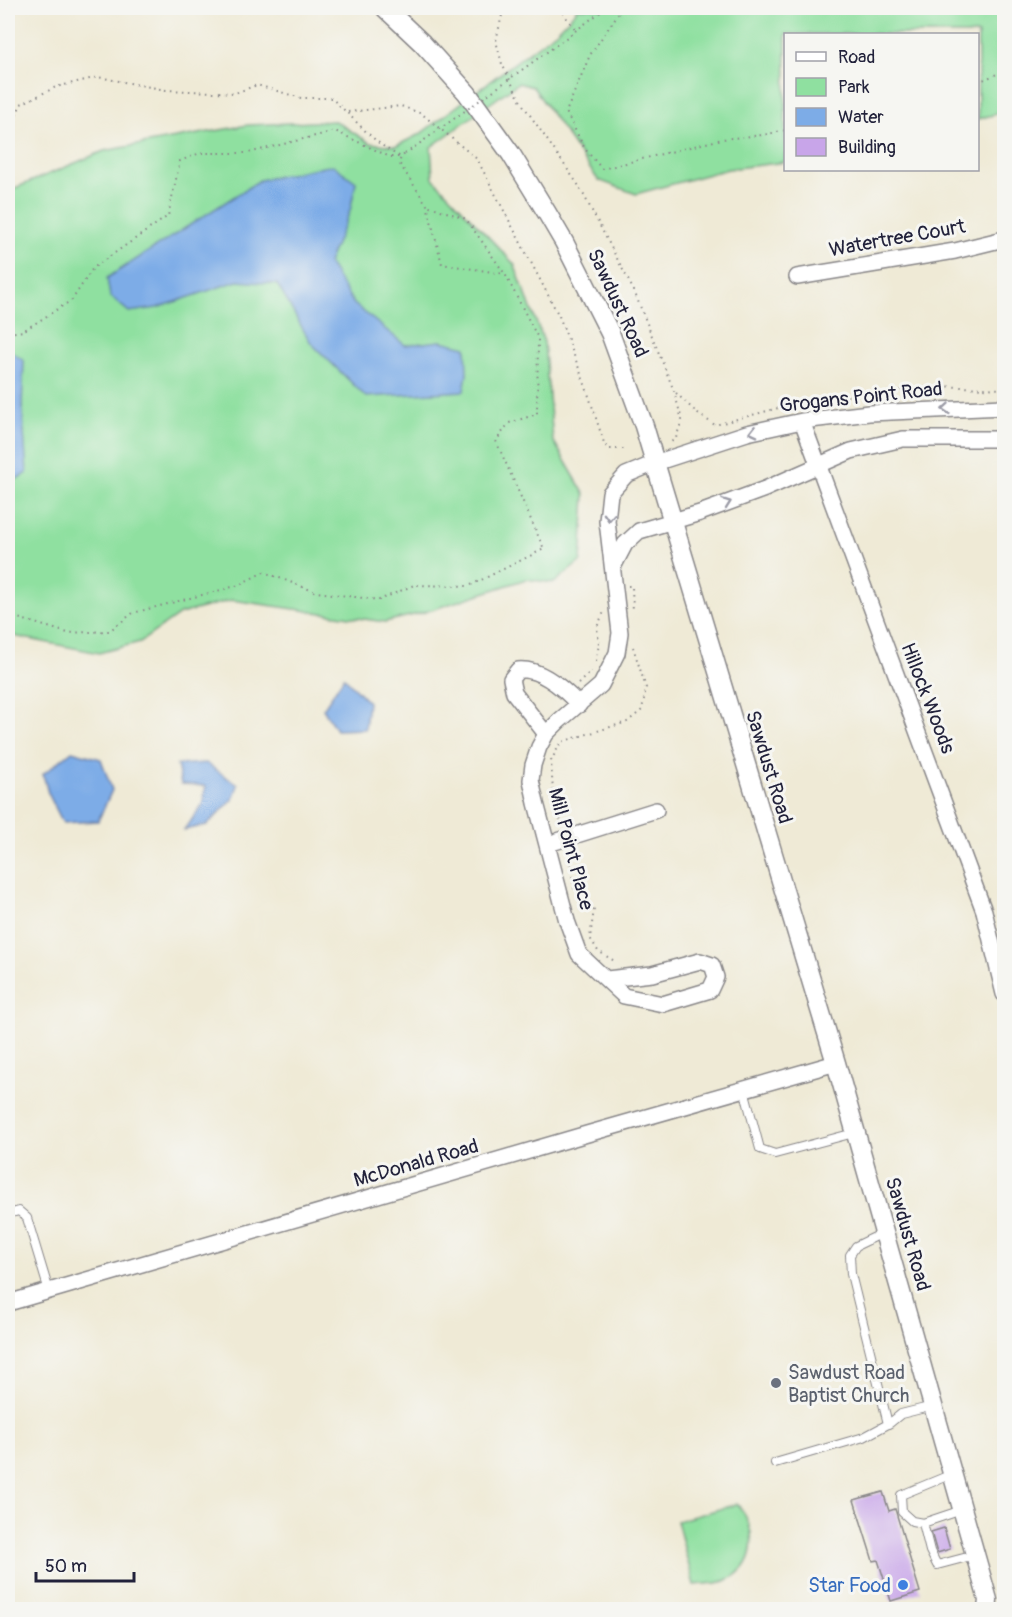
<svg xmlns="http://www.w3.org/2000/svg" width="1012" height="1617" font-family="Pangolin,sans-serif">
	<rect width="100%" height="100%" fill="#f6f6f2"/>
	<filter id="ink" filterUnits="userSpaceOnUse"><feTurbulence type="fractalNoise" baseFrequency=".0167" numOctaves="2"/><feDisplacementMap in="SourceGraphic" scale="12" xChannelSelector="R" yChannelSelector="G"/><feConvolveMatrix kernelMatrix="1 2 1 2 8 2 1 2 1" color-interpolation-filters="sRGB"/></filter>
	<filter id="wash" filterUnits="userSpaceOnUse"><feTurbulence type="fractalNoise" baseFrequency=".008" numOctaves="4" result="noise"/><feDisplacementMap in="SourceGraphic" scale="24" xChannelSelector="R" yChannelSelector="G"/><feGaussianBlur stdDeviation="1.35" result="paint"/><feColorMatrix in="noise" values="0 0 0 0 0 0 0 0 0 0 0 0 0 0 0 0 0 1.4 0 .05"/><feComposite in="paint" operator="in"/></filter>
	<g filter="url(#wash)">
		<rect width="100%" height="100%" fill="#efead6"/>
		<path fill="#8fe0a0" stroke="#58816e" stroke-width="1.5" d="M576,8H1004V112L978,119V34H786L785,162L728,169L636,194L598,180L533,87L518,83L431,147L433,178L514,264L544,342L553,440L585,495L581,561L554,583L526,579L422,613L385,622L232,600L180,614L140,642L99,653L8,635V191L104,151L248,125L335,121L370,143L396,146L420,134L557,31L576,11Z
			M737,1504C756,1525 759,1562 731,1578C720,1585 707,1583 694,1585L677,1521Z"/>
		<path fill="#7dace7" stroke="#506791" stroke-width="1.5" d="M333,165L356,182L350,211L328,263L354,304L405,345L441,341L466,347L467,374L464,391L366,397L311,343L277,284L237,281L157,308L129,312L110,296L107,278L260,180Z
			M8,349L24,361L22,405L27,473L8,484Z
			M344,677L368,702L365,729L336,730L323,709Z
			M72,751L101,759L112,790L98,821L63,823L48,793L43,774Z
			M206,763L238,785L233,799L207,825L184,830L202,806L206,786L181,784L177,765Z"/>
		<g id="blocks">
			<path fill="#c8a5e9" d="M883,1492L889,1511L895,1509L920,1592L891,1601L878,1560L873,1561L854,1500Z
				M944,1528L950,1549L937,1553L931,1532Z"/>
		</g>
	</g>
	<g filter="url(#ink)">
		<use href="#blocks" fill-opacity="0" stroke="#888688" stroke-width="1.5"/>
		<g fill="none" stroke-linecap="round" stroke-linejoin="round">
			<g stroke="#888688" stroke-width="10">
				<path id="service" d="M744,1089L760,1149L775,1154L854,1133
					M8,1214L19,1211L27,1218L49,1291
					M883,1233L856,1246L850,1255L851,1274L888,1424
					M775,1463L864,1437L890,1423L901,1414L933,1406
					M962,1510L923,1523L930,1551L937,1565L975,1555
					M923,1523L912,1521L902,1512L901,1495L952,1474"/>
			</g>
			<g stroke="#888688" stroke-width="18">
				<path id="minor" d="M797,277L955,251L1004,239
					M802,421L984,911L1004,994
					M613,567L625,544L639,531L700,513L765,489L851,451L903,439H1004
					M546,734L514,693L511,679L518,670C540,668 564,689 579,705
					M548,844L656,810
					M607,979L652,974L700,961L712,965L716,977L710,990L663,1004L624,996L579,954L567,921L536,803L531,780L533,765L539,747L546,734L559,721L601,685L617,653L620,633L607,521L610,493L626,475L655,463L747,433L802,421L869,413L1004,407
					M8,1303L587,1134L836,1063"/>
			</g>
			<g stroke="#888688" stroke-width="21">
				<path id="tertiary" d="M385,8L422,43L467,93L511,154L547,213L564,242L610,333L644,426L836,1063L988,1600L987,1610"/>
			</g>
			<path stroke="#888688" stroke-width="2" stroke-dasharray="1.5 4.5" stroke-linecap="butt" d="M511,8L502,15L496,41L502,64L521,102L579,186L634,291L674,391L682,420L676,438L671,442
				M559,8L576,30
				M622,8L590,55L566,112L585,149L602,169L722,139L763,135L786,130
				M551,49L606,8
				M978,82L1004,71
				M348,112L401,106L422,114L477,159L559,316L586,387L604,443L608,449H624
				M8,122L14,120L21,104L56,87L98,77L166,90L235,93L257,85L301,98H331C355,118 372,143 401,157L405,154
				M8,333L23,331L72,300L93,268L168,216L180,161L200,153H248L335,131L390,157H401L399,163L427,205L442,264L505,274
				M676,393L698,414L715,425L808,400L940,386L1004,389
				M628,586H632L633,612
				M8,615L68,633L109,631L133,613L236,586L264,572L316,592L379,600L414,585L469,586L544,549L496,441L509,423L537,414L538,338L505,274L466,219L427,205
				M596,661L599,644L597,627L604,612
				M578,684L591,671
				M562,826L553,792L551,761L561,742L627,722L642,710L646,688L633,647
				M569,852L574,888L594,909L590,938L598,951L616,962"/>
			<use href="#service" stroke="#fff" stroke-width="8"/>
			<use href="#minor" stroke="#fff" stroke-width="15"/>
			<use href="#tertiary" stroke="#fff" stroke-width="18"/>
			<path stroke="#888688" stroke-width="2" stroke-dasharray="1.5 4.5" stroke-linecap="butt" d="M405,154L551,49"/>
		</g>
		<defs><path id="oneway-chevron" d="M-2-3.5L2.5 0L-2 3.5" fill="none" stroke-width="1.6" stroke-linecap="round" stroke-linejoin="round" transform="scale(1.5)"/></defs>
		<g stroke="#9c9ca7">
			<use href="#oneway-chevron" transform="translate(946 409) rotate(175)"/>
			<use href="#oneway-chevron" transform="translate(753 432) rotate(166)"/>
			<use href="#oneway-chevron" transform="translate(727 503) rotate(-20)"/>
			<use href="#oneway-chevron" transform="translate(609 517) rotate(92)"/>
		</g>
	</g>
	<circle fill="#6b7280" stroke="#f6f6f2" stroke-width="2" cx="776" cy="1383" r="6"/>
	<circle fill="#3f7fe0" stroke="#f6f6f2" stroke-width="2" cx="903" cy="1585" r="6"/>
	<g text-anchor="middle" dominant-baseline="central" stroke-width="6" stroke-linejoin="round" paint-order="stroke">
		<g font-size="20" fill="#22223b" stroke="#f6f6f2">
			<text transform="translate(897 238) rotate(-10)">Watertree Court</text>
			<text transform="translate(618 303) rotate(65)">Sawdust Road</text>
			<text transform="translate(861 397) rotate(-6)">Grogans Point Road</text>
			<text transform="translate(928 698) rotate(69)">Hillock Woods</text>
			<text transform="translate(769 767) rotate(73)">Sawdust Road</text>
			<text transform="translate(571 849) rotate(75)">Mill Point Place</text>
			<text transform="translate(416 1163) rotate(-16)">McDonald Road</text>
			<text transform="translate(908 1234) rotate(74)">Sawdust Road</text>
		</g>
		<g font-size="20" fill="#5b616d" stroke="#f6f6f2" text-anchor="start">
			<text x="788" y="1372">Sawdust Road<tspan x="788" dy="23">Baptist Church</tspan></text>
		</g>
		<g font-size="20" fill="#366cbe" stroke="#f6f6f2" text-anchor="end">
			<text x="891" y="1585">Star Food</text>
		</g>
	</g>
	<rect width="1012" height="1617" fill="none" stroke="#f6f6f2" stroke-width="30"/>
	<rect x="784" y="33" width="195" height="138" fill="#f6f6f2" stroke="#a1a1a9" stroke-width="1.5"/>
	<rect x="796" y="52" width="30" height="9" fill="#ffffff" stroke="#a1a1a9" stroke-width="1.5"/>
	<text x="838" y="63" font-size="18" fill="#22223b">Road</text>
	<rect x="796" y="78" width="30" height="18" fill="#8fe0a0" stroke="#a1a1a9" stroke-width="1.5"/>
	<text x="838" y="93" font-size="18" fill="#22223b">Park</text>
	<rect x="796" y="108" width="30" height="18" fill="#7dace7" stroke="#a1a1a9" stroke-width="1.5"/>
	<text x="838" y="123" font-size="18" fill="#22223b">Water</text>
	<rect x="796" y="138" width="30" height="18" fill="#c8a5e9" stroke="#a1a1a9" stroke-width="1.5"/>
	<text x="838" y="153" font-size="18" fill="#22223b">Building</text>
	<path d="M36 1572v9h98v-9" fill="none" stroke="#22223b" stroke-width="3"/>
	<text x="45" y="1572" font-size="18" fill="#22223b" stroke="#f6f6f2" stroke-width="4.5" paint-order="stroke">50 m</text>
</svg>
